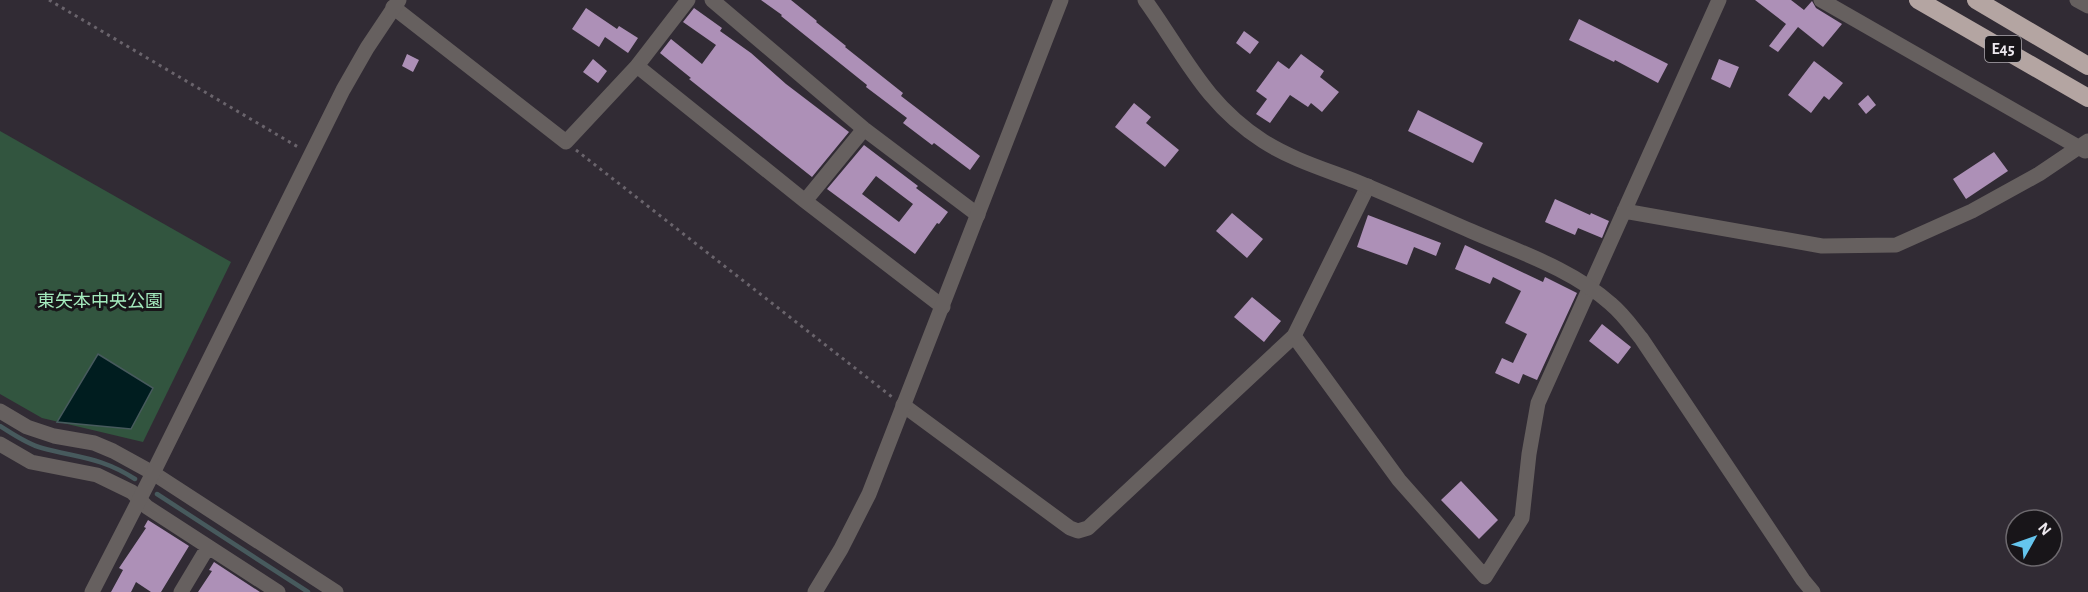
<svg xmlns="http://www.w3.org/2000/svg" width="2088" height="592" font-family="'Alegreya Sans','Noto Sans JP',sans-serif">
	<rect width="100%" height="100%" fill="#312b34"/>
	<path fill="#32553f" d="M0,131L231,262L143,442L42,418L0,394Z"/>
	<path fill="#001d1f" stroke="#475a5d" stroke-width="1.5" d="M98,354L153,388L131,429L57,422Z"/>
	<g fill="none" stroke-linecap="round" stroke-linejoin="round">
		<path stroke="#475a5d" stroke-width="4.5" d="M0,426C13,434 27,444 42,448C79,458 101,457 135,479
			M157,494L308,592"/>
	</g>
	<path fill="#ad90b7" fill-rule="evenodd" d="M761,0H791L817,21L816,22L846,46L845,47L903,93L901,96L980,156L970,170L934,143L932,145L903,123L907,118L866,87L867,85L781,16L782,15Z
		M1755,0H1791L1804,10L1812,1L1816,8L1842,24L1823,47L1798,27L1778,52L1769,46L1786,24Z
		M586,8L617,29L619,26L638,38L628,53L605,37L599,47L572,29Z
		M694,8L722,28L720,31L751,53L786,84L849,132L812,177L689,79L691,78L660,53L671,39L702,64L716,45L683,22Z
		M1579,19L1668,64L1658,83L1615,60L1614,62L1569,40Z
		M1244,31L1259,42L1250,54L1236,43Z
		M407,54L419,60L413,72L402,66Z
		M1301,54L1324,71L1320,77L1339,92L1322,112L1311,103L1308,107L1290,95L1270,123L1256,114L1267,99L1256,91L1278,61L1289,69Z
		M593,59L607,71L598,83L583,72Z
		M1719,59L1739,67L1730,88L1711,79Z
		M1814,61L1843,83L1829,100L1824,96L1811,113L1788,95Z
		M1868,95L1876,105L1866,114L1858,104Z
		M1134,103L1151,117L1146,123L1179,150L1165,167L1115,127Z
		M1418,110L1483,143L1473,163L1408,131Z
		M864,145L918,186L916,188L948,212L939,224L937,223L915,254L827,189ZM876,176L913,204L899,222L862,194Z
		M1994,152L2008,171L1966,199L1953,179Z
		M1555,199L1590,215L1591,213L1609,221L1602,238L1578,228L1575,235L1545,222Z
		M1232,213L1263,239L1247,258L1216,231Z
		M1368,215L1441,243L1436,256L1414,247L1407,265L1357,247Z
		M1465,245L1543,282L1545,277L1577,293L1537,380L1523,374L1519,384L1495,373L1502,358L1513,363L1527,334L1505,323L1521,291L1493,277L1490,284L1455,269Z
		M1252,297L1281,321L1264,342L1234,317Z
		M1602,324L1631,347L1618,364L1589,341Z
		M1461,481L1498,520L1479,539L1441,500Z
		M148,520L189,546L161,592H151L136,582L131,592H111L123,570L119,568L146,528L144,527Z
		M214,562L260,592H198L212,571L209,570Z"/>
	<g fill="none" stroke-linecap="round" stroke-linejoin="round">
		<path stroke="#6a646c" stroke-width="3" stroke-dasharray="3 4.5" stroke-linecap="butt" d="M49,0L298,147
			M576,150L892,397"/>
		<path stroke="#66605f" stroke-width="15" d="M712,0L864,129L978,215
			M1821,0L2085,151
			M2077,0L2088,6
			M393,7L566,142L637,66L688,0
			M637,66L805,201L943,307
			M805,201L864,129
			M1624,211L1822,246L1896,245L1972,211L2039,174L2088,141
			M1294,336L1399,480L1485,577L1522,518L1529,454L1538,403L1719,0
			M903,405L1070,528L1078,531L1088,528L1294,336L1368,186
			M0,411L27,427L54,436L94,443L113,451L153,473L336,592
			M0,444L31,462L97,475L132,492L147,507L278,592
			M181,592L208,547"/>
		<path stroke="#66605f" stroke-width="15" d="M1145,0C1184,54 1204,103 1263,141C1291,159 1324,169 1355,181C1394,197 1432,214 1471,231C1519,252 1572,269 1611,304C1623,314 1632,327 1641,338L1803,580L1813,592
			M92,592L153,473L343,90L367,48L399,0
			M815,592L841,549L869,494L1061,0"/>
		<path stroke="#b4a5a2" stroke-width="18" d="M1918,0L2088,98
			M1976,0L2088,66"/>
	</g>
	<g text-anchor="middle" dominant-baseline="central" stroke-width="6" stroke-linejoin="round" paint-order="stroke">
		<rect fill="#181519" stroke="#aca8ad" stroke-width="1.5" x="1985" y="36" width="36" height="26" rx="4.5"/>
		<g font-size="16" font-weight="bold" fill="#ece7ed">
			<text x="2003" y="49">E45</text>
		</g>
		<g font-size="18" fill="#a4eabd" stroke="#181519">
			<text x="100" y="302">東矢本中央公園</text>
		</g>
	</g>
	<g transform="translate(2034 538) rotate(50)"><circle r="28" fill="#181519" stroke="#6d696e" stroke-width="1.5"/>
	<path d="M0-4.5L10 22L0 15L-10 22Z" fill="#65c5ee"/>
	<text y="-9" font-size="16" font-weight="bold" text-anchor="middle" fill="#ece7ed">N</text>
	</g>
</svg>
